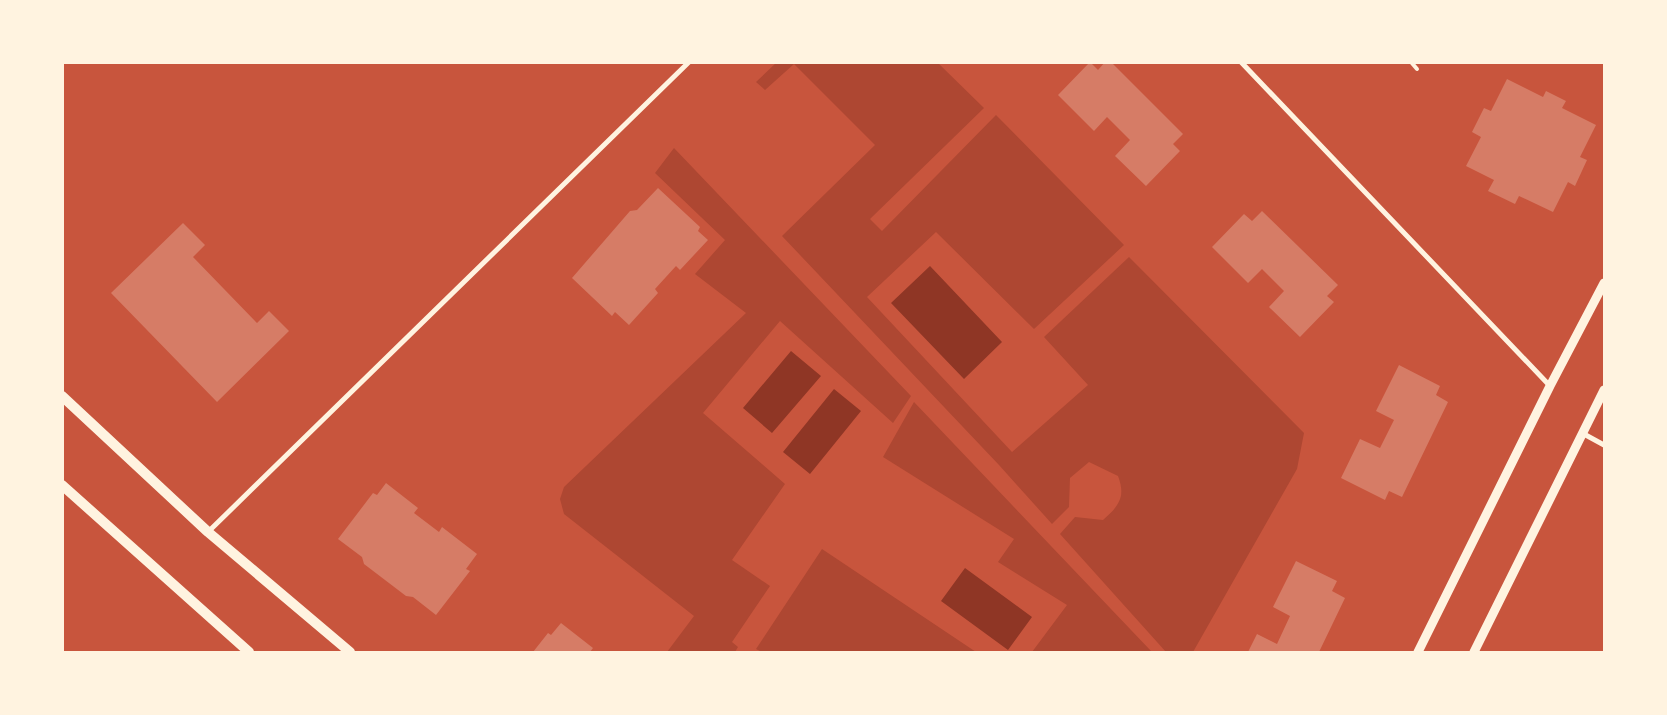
<svg xmlns="http://www.w3.org/2000/svg" width="1667" height="715" font-family="Roboto,sans-serif">
	<rect width="100%" height="100%" fill="#c8553d"/>
	<path fill="#ae4732" d="M777,62L938,63L984,108L870,219L882,231L996,115L1124,245L1034,329L936,232L867,297L1012,452L1088,385L1044,337L1129,257L1304,433L1297,469L1193,652H1166L1060,534L1075,517L1103,520C1119,506 1126,497 1118,476L1089,462L1070,478L1069,507L1052,524L999,465L782,236L875,145L794,64L765,90L756,82Z
		M674,148L911,396L893,423L780,321L703,413L785,484L732,560L770,586L732,642L738,647L735,652H667L694,616L564,514L560,499L564,487L746,313L695,274L725,240L655,173Z
		M914,402L1151,651L1150,652H1032L1067,605L998,562L1014,539L883,457Z
		M822,549L976,652H762L756,649Z"/>
	<path fill="#8f3625" d="M930,266L1002,342L964,379L891,303Z
		M791,351L821,376L772,433L743,408Z
		M834,389L861,411L810,474L783,452Z
		M965,568L1032,617L1008,650L941,601Z"/>
	<path fill="#d67c66" d="M1090,62L1098,70L1105,62H1111L1183,134L1173,144L1180,151L1146,186L1115,156L1130,140L1107,117L1094,131L1058,95Z
		M1507,79L1543,97L1546,91L1566,101L1562,108L1596,125L1580,157L1587,160L1575,186L1568,182L1553,212L1519,196L1515,204L1488,191L1494,180L1466,166L1481,137L1472,132L1484,108L1491,111Z
		M658,188L700,227L698,231L708,240L680,270L676,266L655,289L658,293L629,325L615,312L612,316L572,278L630,211L637,210Z
		M1262,211L1338,285L1327,296L1334,302L1300,337L1269,307L1284,291L1262,269L1248,283L1212,247L1244,214L1252,221Z
		M183,223L205,245L193,257L257,323L269,311L289,331L217,402L111,293Z
		M1399,365L1440,386L1436,395L1448,402L1402,497L1389,491L1385,500L1341,478L1360,439L1380,448L1394,420L1376,411Z
		M386,483L418,508L414,513L439,532L442,527L477,554L466,569L470,571L436,615L413,597L406,596L364,564L362,557L338,539L373,493L377,495Z
		M1296,561L1337,581L1332,591L1345,598L1319,652H1248L1257,634L1277,644L1290,616L1273,607Z
		M561,623L593,648L590,652H533L548,633L551,635Z"/>
	<g fill="none" stroke-linecap="round" stroke-linejoin="round">
		<path stroke="#fff3e0" stroke-width="4" d="M1411,62L1417,69"/>
		<path stroke="#fff3e0" stroke-width="5" d="M1241,62L1550,386
			M1582,433L1604,445
			M208,532L689,62"/>
		<path stroke="#fff3e0" stroke-width="9" d="M1418,652L1550,386L1604,283
			M1474,652L1604,390"/>
		<path stroke="#fff3e0" stroke-width="10" d="M62,396L208,532L350,652
			M62,485L249,652"/>
	</g>
	<rect width="1667" height="715" fill="none" stroke="#fff3e0" stroke-width="128"/>
</svg>
